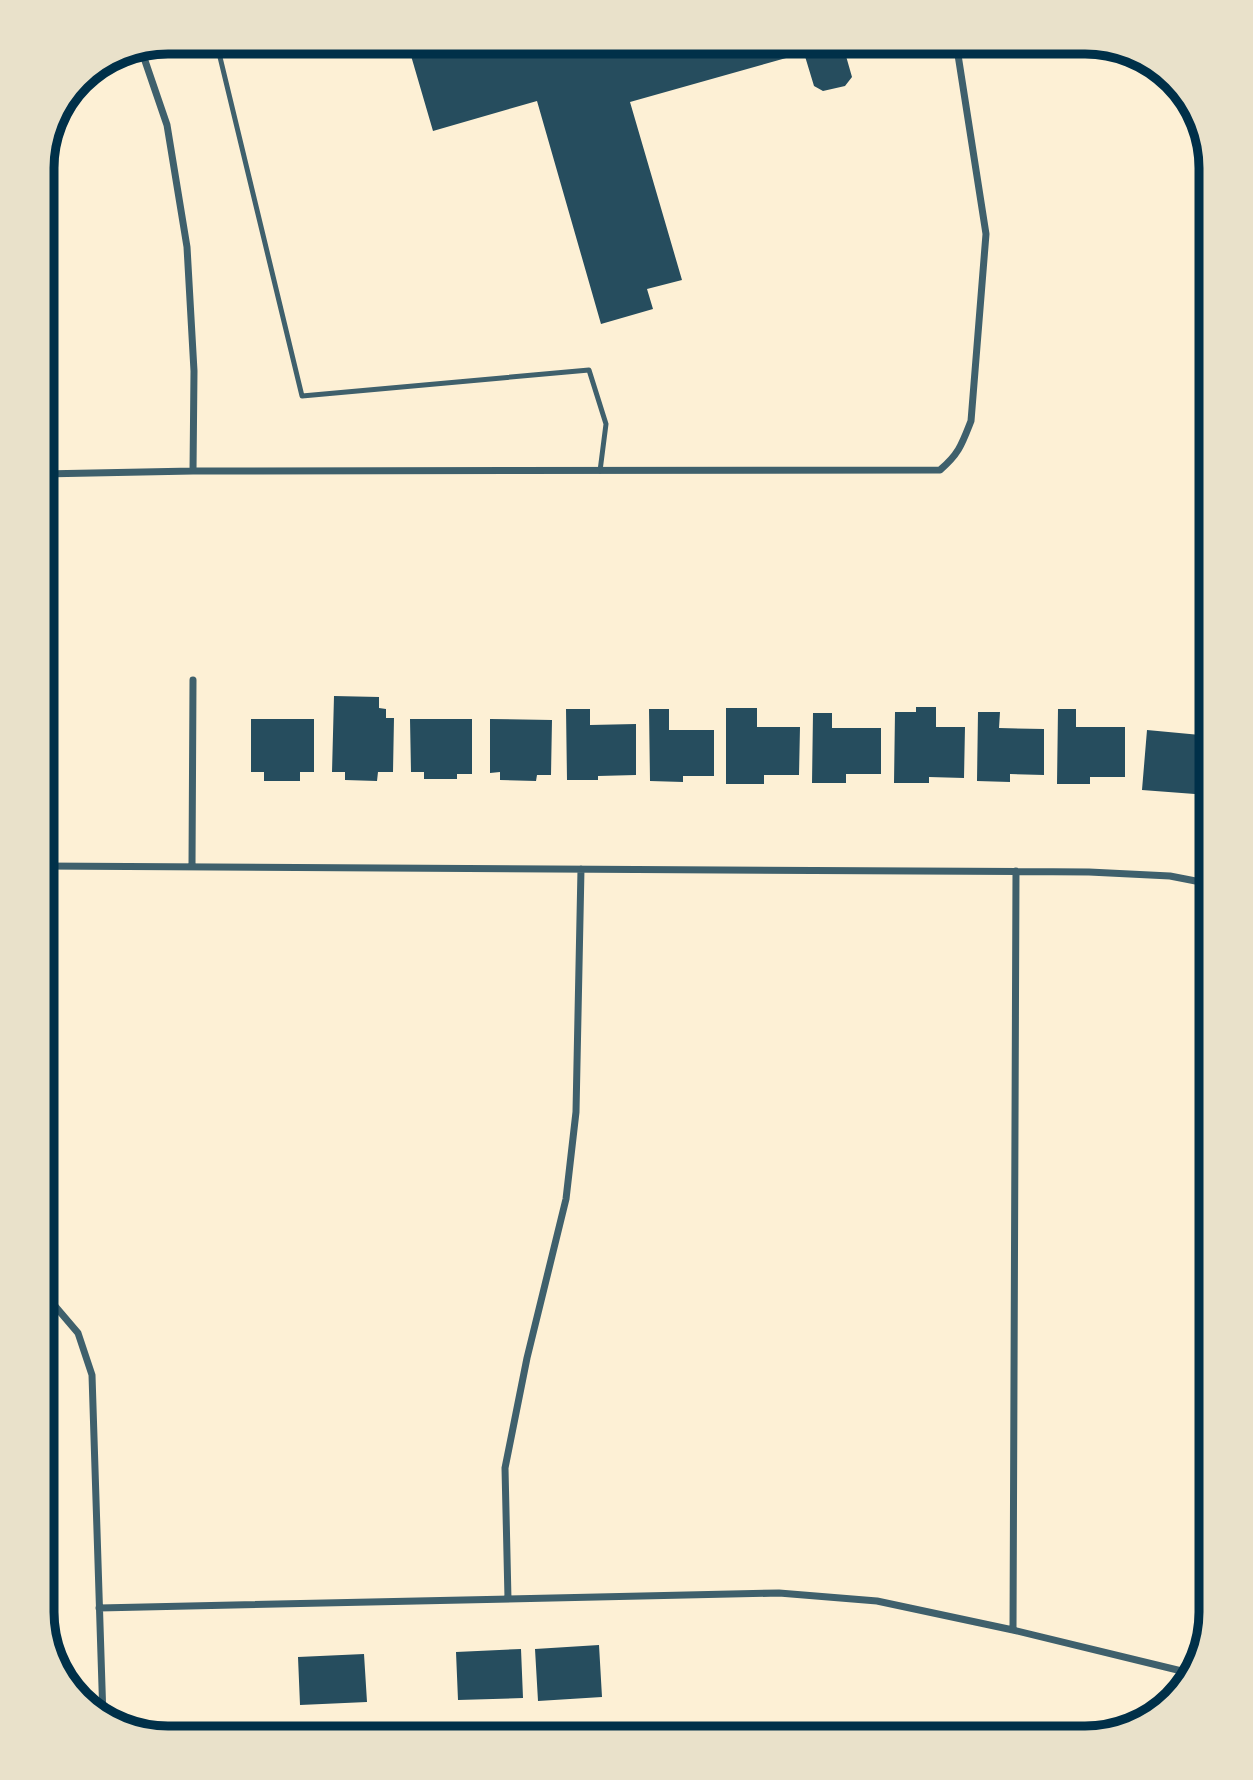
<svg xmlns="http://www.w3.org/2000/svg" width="1253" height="1780" font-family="'Alegreya Sans',sans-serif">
	<rect width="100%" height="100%" fill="#fdf0d5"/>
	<path fill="#264d5e" d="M407,42H842L852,77L845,86L823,91L814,86L804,53L630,102L682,280L647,289L653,309L601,324L537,101L433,131Z
		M334,696L379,697V708L386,709V718H394L393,772H378L377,781L345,780V772H332Z
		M916,707H936V727H965L964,778L929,777V783H894L895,712H916Z
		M726,708H757V727H800L799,775H764V784H726Z
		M566,709H590V725L636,724V775L598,776V780H567Z
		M649,709H669V730H714V776H683V782L650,781Z
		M1058,709H1076V727H1125V777H1090V784H1057Z
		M978,712H1000L999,728L1044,729V775L1010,774V782L977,781Z
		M813,713H832V728H881V774H846V783H812Z
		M251,719H314V772H300V781H264V772H251Z
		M410,719H472V774H457V779H424V772H411Z
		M490,719L552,720L551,775H537L536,781L500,780V772L490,773Z
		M1147,730L1211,736V765L1208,795L1142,790Z
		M599,1645L602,1697L538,1701L535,1649Z
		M521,1649L523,1698L458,1700L456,1652Z
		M364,1654L367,1702L300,1705L298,1657Z"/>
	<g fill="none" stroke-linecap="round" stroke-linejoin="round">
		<path stroke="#3f606c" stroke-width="5" d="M219,53L302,396L589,370L606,424L600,471"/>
		<path stroke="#3f606c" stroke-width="7" d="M142,52L167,125L187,247L194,371L193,471
			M42,474L193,471L940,470C959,454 962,444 971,421L986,234L956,42
			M42,866L1089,872L1170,876L1211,884
			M192,866L193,680
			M42,1296L55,1306L78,1333L92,1375L103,1718
			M508,1599L505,1468L527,1358L566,1199L576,1112L581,869
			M99,1608L779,1593L877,1601L1013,1630L1194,1674
			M1013,1630L1016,871"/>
	</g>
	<path d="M0 0H1253V1780H0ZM168 54H1085A114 114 0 0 1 1199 168V1612A114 114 0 0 1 1085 1726H168A114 114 0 0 1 54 1612V168A114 114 0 0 1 168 54Z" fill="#e9e1ca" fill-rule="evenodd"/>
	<path fill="none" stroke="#003049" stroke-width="9" d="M168 54H1085A114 114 0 0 1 1199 168V1612A114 114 0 0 1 1085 1726H168A114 114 0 0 1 54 1612V168A114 114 0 0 1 168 54Z"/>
</svg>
